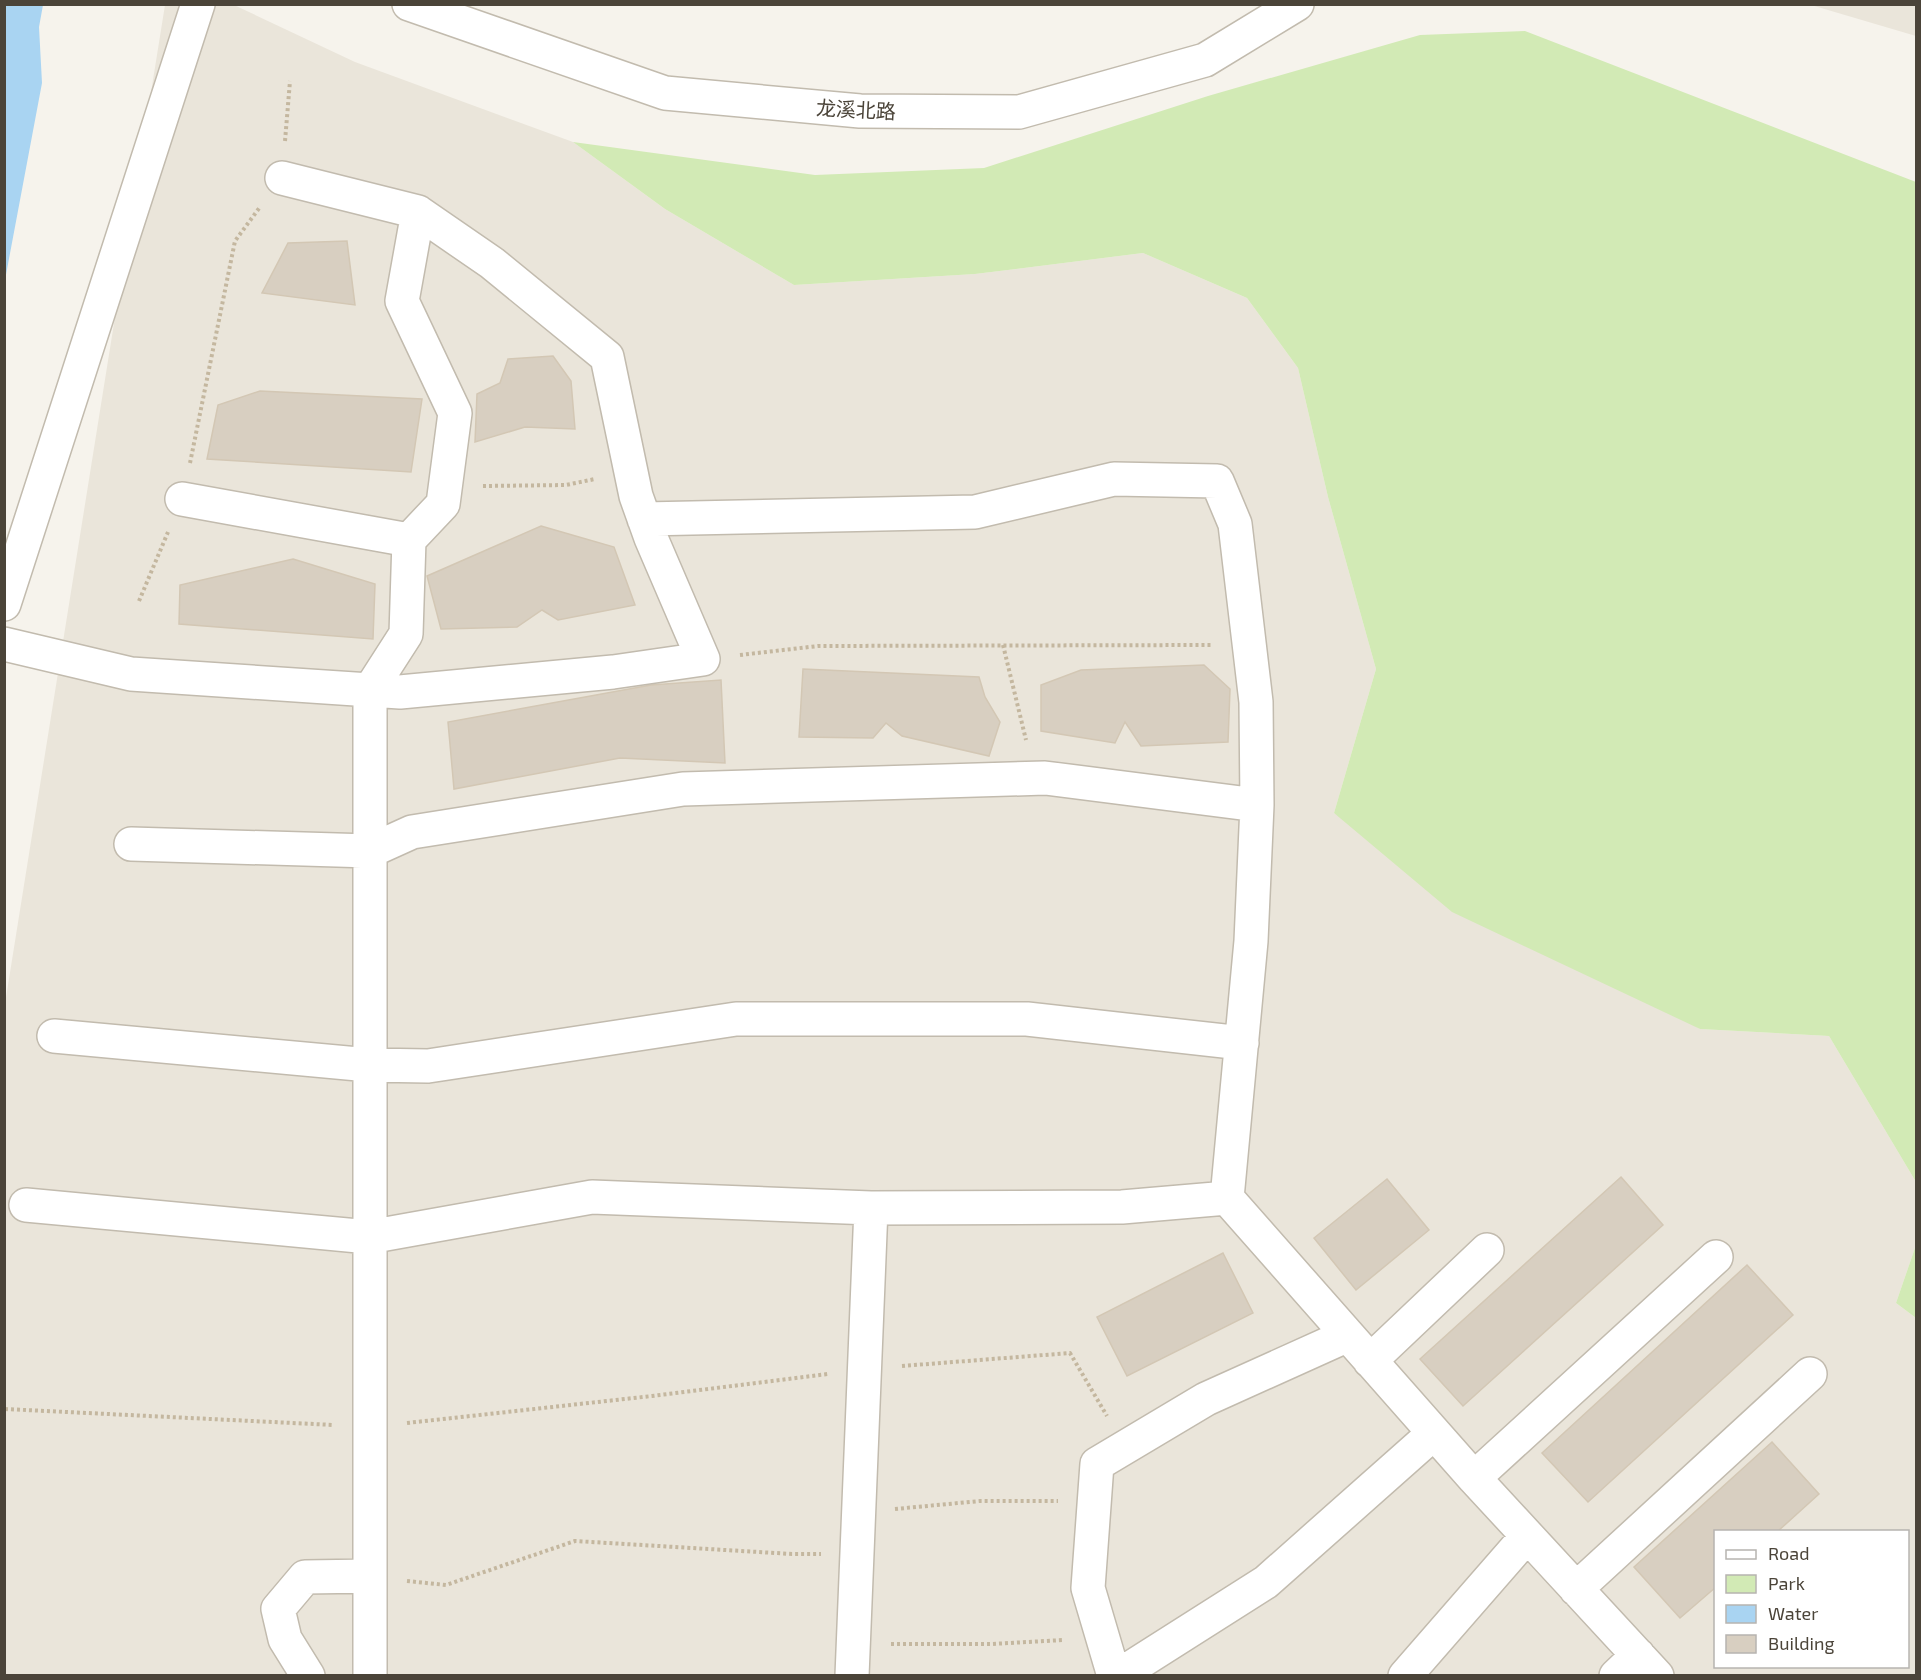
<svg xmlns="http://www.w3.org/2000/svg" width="1921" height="1680" font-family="'Exo 2','Noto Sans SC',sans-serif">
	<rect width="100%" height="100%" fill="#f6f3ec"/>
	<path fill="#eae5da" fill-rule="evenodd" d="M165,5H234L355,62L573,142L665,209L794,285L975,274L1143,253L1247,298L1298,368L1328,497L1376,669L1334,813L1700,1029L1829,1036L1916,1182V1245L1896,1303L1916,1318V1675H5L4,1010ZM1716,1532H1908V1666H1716Z
		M1811,5H1916V36Z"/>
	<path fill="#d2eab5" d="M1525,31L1916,182V1182L1829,1036L1700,1029L1452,912L1334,813L1376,669L1328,497L1298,368L1247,298L1143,253L975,274L794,285L665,209L573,142L815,175L984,168L1208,96L1420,35Z
		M1916,1245V1318L1896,1303Z"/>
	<path fill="#a9d4f2" d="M5,4L43,5L39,27L42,83L5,280Z"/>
	<path fill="#d8cfc1" stroke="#d3c7b4" stroke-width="1.5" d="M347,241L355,305L262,293L288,243Z
		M553,356L571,381L575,429L525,427L475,442L477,394L500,383L508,359Z
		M260,391L422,399L411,472L207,459L218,405Z
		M541,526L614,547L635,605L558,620L542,610L517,627L441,629L427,576Z
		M293,559L375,584L373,639L179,624L180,585Z
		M1204,665L1230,689L1228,742L1141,746L1125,722L1115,743L1041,731V685L1081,670Z
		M803,669L979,677L985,697L1000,722L989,756L902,736L886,723L873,738L799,737Z
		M721,680L725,763L620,758L454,789L448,722L651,685Z
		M1621,1177L1663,1225L1463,1406L1420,1359Z
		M1387,1179L1429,1230L1356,1290L1314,1238Z
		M1223,1253L1253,1313L1127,1376L1097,1317Z
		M1747,1265L1793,1315L1588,1502L1542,1453Z
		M1772,1442L1819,1494L1777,1532H1716V1587L1680,1618L1634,1567Z"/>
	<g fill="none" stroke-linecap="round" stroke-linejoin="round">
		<g stroke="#c2bbae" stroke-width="36">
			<path id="minor" d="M182,499L409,540
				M644,519L975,512L1114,479L1217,481L1235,524L1256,702L1257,805L1251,941L1227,1198L1474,1478L1657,1676
				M4,604L198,4
				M4,644L131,674L400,692L613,672L703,659L651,538L636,496L607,357L492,263L418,212L282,178
				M131,844L370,851L412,832L683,789L1045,778L1257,805
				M54,1036L369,1065L428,1066L736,1019H1027L1242,1043
				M26,1205L369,1237L592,1197L871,1208L1122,1207L1227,1198
				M1370,1361L1487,1250
				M1474,1478L1716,1257
				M1576,1589L1810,1374
				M308,1676L285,1639L278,1609L305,1577L370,1576
				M370,1676V690L406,634L409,540L443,504L455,413L402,301L418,212
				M852,1676L871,1208
				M1114,1676L1088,1588L1097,1464L1206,1399L1348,1335
				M1118,1676L1266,1582L1434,1433
				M1405,1676L1527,1536
				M1616,1676L1638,1655"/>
		</g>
		<g stroke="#c2bbae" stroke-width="36">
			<path id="tertiary" d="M409,4L665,93L860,111L1019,112L1205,60L1297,4"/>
		</g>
		<path stroke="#c4b79f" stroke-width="4" stroke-dasharray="3 3" stroke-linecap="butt" d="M285,141L290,81
			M190,463L235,241L260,207
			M483,486L566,485L595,479
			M139,601L168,532
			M1003,645L1026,740
			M740,655L818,646L1212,645
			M902,1366L1070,1353L1107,1416
			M5,1409L334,1425
			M407,1423L652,1396L828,1374
			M895,1509L980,1501H1058
			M407,1581L446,1585L575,1541L792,1554H821
			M891,1644H991L1064,1640"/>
		<use href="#minor" stroke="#fff" stroke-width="33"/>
		<use href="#tertiary" stroke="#fff" stroke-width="33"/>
	</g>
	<g text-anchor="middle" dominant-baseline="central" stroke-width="5" stroke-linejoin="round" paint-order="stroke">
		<g font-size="20" fill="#4b4439" stroke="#fff">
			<text transform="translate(856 109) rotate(3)">龙溪北路</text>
		</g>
	</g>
	<rect width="1921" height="1680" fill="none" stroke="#4b4439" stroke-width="12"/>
	<rect x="1714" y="1530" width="195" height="138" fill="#ffffff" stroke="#b7b4b0" stroke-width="1.5"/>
	<rect x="1726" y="1550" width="30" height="9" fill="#ffffff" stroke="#b7b4b0" stroke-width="1.5"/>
	<text x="1768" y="1560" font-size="18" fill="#4b4439">Road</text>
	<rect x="1726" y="1575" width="30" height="18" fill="#d2eab5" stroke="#b7b4b0" stroke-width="1.5"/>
	<text x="1768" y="1590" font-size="18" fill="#4b4439">Park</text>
	<rect x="1726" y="1605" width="30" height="18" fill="#a9d4f2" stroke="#b7b4b0" stroke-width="1.5"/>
	<text x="1768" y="1620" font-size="18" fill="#4b4439">Water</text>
	<rect x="1726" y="1635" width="30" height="18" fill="#d8cfc1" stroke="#b7b4b0" stroke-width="1.5"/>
	<text x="1768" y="1650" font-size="18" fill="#4b4439">Building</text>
</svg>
